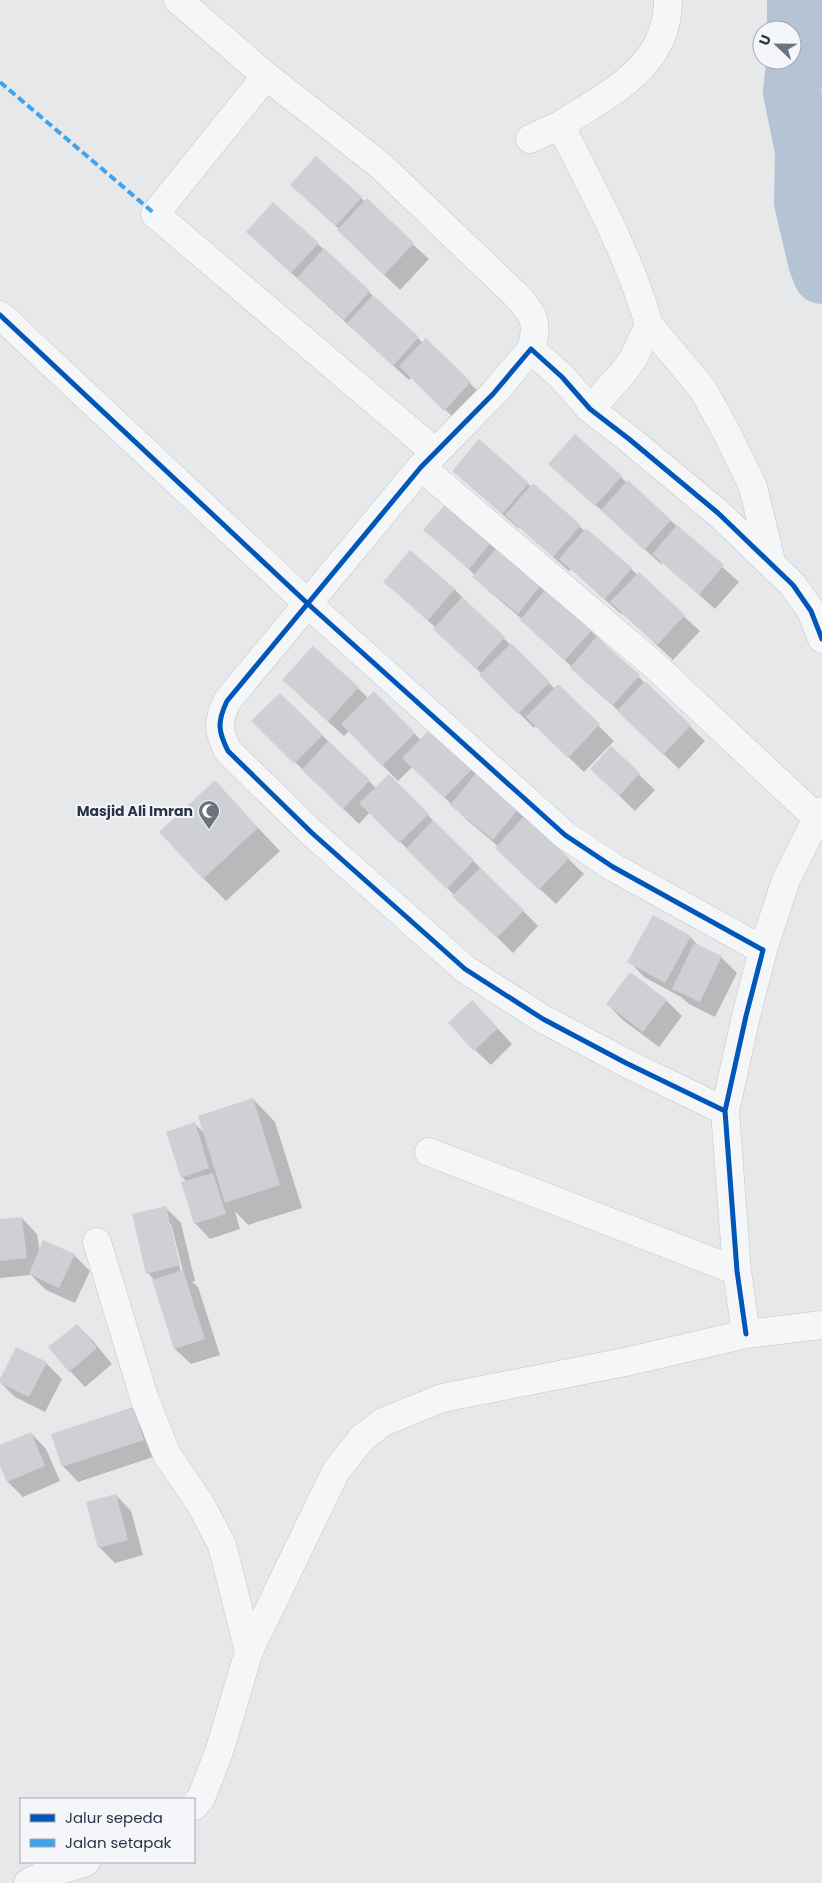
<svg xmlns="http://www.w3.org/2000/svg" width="822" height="1883" font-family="Poppins,sans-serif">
	<rect width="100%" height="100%" fill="#e6e8ea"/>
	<path fill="#0003" fill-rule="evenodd" d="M361,198L429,259L400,290L354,246L339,229L307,200Z
		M318,244L423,343L426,340L486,399L461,425L412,377L409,380L263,247Z
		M550,464L621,477L627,483L628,482L739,582L715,609L662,562L661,564Z
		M454,471L528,484L631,569L700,631L673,660L622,613L621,614L571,569L569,571L519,527L518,528Z
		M449,502L591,631L705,741L679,769L619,711L587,683L571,668L572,667L537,635L522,619L490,592L474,577L475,575L425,530Z
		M410,552L455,590L555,689L558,686L614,741L584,772L536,726L534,728L481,675L482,674L450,644L436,628L385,582Z
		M358,688L368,698L374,693L421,740L433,727L584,874L556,904L512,863L498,846L467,820L413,766L398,781L349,731L344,736L299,695Z
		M280,694L376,788L389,776L538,926L513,953L370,812L359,824L253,721Z
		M611,748L655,790L635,811L607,784Z
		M215,782L280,851L226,901L203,878Z
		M690,937L701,948L721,957L737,973L715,1017L689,1004L681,997L644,977L629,961Z
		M631,973L667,1001L682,1016L659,1047L623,1020L607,1004Z
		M487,1017L512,1044L491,1065L475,1050Z
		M253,1099L275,1122L302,1208L248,1225L235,1211L240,1229L210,1239L195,1223L187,1182L182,1177L194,1123L205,1134Z
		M165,1207L181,1223L195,1281L192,1282L198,1287L220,1355L191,1364L175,1349L154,1280L148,1273ZM169,1224H171L183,1271L181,1272Z
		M22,1218L37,1234L40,1252L74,1255L90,1271L75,1303L46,1290L31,1275L0,1278V1221Z
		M77,1325L93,1341L112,1364L85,1387L70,1371Z
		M16,1349L46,1363L62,1379L45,1412L15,1397L0,1382Z
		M133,1408L148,1424L159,1455L78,1482L63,1466Z
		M31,1433L46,1449L60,1481L23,1497L8,1482L0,1462V1447Z
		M116,1495L131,1511L143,1555L115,1563L99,1547Z"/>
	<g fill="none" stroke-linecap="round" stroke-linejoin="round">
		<path stroke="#b4c4d5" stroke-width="58" d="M796,0V57L792,92L804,151L803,202L817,262L822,275"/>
	</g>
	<path fill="#ced0d3" d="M316,156L362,197L336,226L290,185Z
		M367,198L414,243L384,275L337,230Z
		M273,202L319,243L291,273L246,232Z
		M324,248L370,291L344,320L297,278Z
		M373,295L419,337L393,366L347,323Z
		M426,338L471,382L444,411L399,366Z
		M575,434L622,476L595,506L548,464Z
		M479,439L529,483L502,514L452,471Z
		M628,480L671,520L644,550L601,510Z
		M533,483L581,525L553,557L505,515Z
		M449,500L494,539L469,569L423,530Z
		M677,525L724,565L699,595L652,554Z
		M586,528L632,568L605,599L559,559Z
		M499,545L543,582L518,614L472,577Z
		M410,550L455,589L428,620L383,582Z
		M639,572L685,615L657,645L610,602Z
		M546,589L592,630L565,660L520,620Z
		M462,597L505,637L476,669L433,629Z
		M596,637L640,675L613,705L570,668Z
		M511,643L550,682L518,714L479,675Z
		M313,646L359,687L328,721L282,680Z
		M645,681L691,725L663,755L617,711Z
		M558,684L600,724L568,758L526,717Z
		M374,691L415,733L382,766L341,724Z
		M280,693L323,735L294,764L251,721Z
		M433,726L475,766L444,798L402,758Z
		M328,741L370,780L343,809L302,770Z
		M611,746L640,773L619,796L590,769Z
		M476,773L519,808L493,840L450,805Z
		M389,774L429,814L399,843L359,803Z
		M215,780L258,828L203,879L159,832Z
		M524,816L569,858L539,890L495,848Z
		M433,820L474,860L447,889L406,849Z
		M480,868L524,910L497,938L452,896Z
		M653,915L691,936L665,983L627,962Z
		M694,943L722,956L700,1002L672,989Z
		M630,972L667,1000L643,1032L606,1004Z
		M472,1000L498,1028L474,1051L448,1023Z
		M253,1098L280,1185L225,1203L198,1116Z
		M195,1122L209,1168L181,1178L166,1132Z
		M213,1173L226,1214L194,1224L181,1182Z
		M166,1206L180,1265L146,1274L132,1214Z
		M22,1217L27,1258L0,1261V1219Z
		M43,1240L75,1254L59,1288L29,1274Z
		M183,1270L205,1339L174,1349L152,1280Z
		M77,1324L97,1348L69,1372L48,1347Z
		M16,1347L47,1362L29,1397L0,1383V1379Z
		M133,1407L144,1440L62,1467L51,1434Z
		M31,1432L45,1466L7,1482L0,1466V1445Z
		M116,1494L128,1540L98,1548L86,1502Z"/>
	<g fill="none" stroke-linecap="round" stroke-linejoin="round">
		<g stroke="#c4c6c8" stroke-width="29">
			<path id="minor" d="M178,0L266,76L380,165L516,295C534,314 539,323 531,349
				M266,76L155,214L435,452
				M560,125C610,93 668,67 668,0
				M530,139L560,125C593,190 629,255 649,325L634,357L622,374L590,409
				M0,315L307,603L565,835L613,867L763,950L746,1016L725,1111L737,1271L746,1334
				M649,325L702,388L727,433L753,487L772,565
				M421,467L653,664L817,818
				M763,950L786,880L817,818L822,811
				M725,1111L626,1063L543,1019L465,969L312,833L228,751C218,731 217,722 227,701L421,467L493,394L531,349L562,377L590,409L629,439L718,513L793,585L811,611L822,639
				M429,1152L737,1271
				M97,1242L144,1397L167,1455L200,1503L222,1545L249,1651L219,1752L201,1798L194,1806
				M249,1651L336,1471L362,1438L383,1422L442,1398L625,1362L746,1334L822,1325
				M28,1883L43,1875L86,1862"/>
		</g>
		<use href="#minor" stroke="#f5f6f7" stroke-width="28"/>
		<path stroke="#3ea3ec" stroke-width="4" stroke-dasharray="8 4" stroke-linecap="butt" d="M0,82L155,214"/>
		<g stroke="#f4f6f9" stroke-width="8">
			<path id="cycleway" d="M0,315L307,603L565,835L613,867L763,950L746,1016L725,1111L737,1271L746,1334
				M725,1111L626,1063L543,1019L465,969L312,833L228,751C218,731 217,722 227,701L421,467L493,394L531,349L562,377L590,409L629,439L718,513L793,585L811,611L822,639"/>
		</g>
		<use href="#cycleway" stroke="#0057b8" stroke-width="5"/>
	</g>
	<defs>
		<g id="mosque-pin" transform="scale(1.125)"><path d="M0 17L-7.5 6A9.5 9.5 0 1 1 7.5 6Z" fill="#6c737f" stroke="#f4f6f9"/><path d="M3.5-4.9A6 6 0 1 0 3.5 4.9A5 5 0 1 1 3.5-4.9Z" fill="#fff"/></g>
	</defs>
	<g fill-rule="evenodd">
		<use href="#mosque-pin" x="209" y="811"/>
	</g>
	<g text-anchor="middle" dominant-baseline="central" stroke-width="4" stroke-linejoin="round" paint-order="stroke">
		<g font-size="14" font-weight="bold" fill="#2b3445" stroke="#f4f6f9" text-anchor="end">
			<text x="193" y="811">Masjid Ali Imran</text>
		</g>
	</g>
	<rect x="20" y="1798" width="175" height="65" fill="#f4f6f9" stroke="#a4a8b1"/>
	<rect x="30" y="1814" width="25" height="8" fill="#0057b8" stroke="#a4a8b1"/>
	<text x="65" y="1823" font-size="15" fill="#2b3445">Jalur sepeda</text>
	<rect x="30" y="1839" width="25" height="8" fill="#3ea3ec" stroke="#a4a8b1"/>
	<text x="65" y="1848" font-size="15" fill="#2b3445">Jalan setapak</text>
	<g transform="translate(777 45) rotate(292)"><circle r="24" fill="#f4f6f9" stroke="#a4a8b1"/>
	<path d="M0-4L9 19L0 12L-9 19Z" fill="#6c737f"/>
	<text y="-8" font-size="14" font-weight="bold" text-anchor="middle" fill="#2b3445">U</text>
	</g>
</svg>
